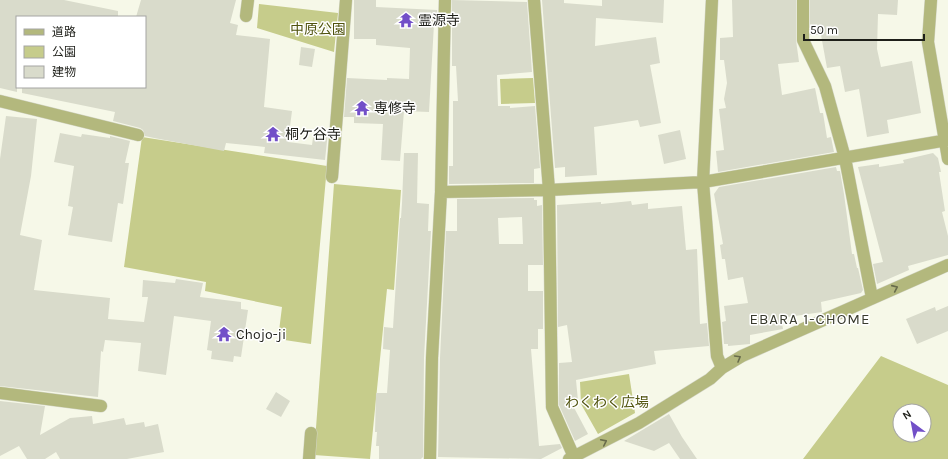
<svg xmlns="http://www.w3.org/2000/svg" width="948" height="459" font-family="Karla,'Noto Sans JP',sans-serif">
	<rect width="100%" height="100%" fill="#f6f8e8"/>
	<path fill="#c6cc8b" fill-rule="evenodd" d="M259,4L338,13L334,52L257,28Z
		M533,78L535,103L501,104L500,79Z
		M142,137L327,166L311,344L278,339L282,307L205,291L206,282L124,267Z
		M334,184L401,190L394,290L387,289L370,459L314,455Z
		M881,356L948,385V459H803ZM900,411H924V435H900Z
		M629,374L635,413L598,434L581,404L580,382Z"/>
	<path fill="#d9dbcb" fill-rule="evenodd" d="M0,0H64L118,11V17H17V92L0,88Z
		M141,0H236L230,23L238,25L236,35L270,39L264,107L292,111L288,142L312,145L314,131L328,132L325,160L264,153L265,147L226,143L224,151L154,138L145,136L143,130L140,128L113,121L115,112L22,93V87H145V17H136Z
		M354,0H376V7L437,10V24H434L429,112L404,111L400,161L381,160L383,124L354,123V117H344L347,78L387,80V78L409,79L410,48L376,45V39H354Z
		M452,0L527,2L532,72L497,75L498,106H510V108L535,106L540,168L534,169V183L449,184V166H453V101H458L456,66H452Z
		M542,0H564V3L602,6V0H664L663,23L596,18L595,46L656,37L660,63L650,65L661,123L640,127L638,120L594,127L597,175L565,177V167L555,168Z
		M732,0H796V40L799,62L778,64L782,95L815,88L820,113H823L827,138L831,137L834,152L718,172L716,151L724,150L719,109L726,108L724,99L727,83L724,60H720V38L733,37Z
		M810,0H898L897,15L878,14L877,49L881,67L912,61L921,113L887,120L889,133L867,137L859,89L845,92L840,66L827,68L821,35H810Z
		M301,47L315,49L312,67L299,65Z
		M6,116L37,119L31,176L20,235L42,240L34,290L110,298L108,319L144,322L148,297H142L143,280L175,283L176,279L203,283L200,297L241,302V309L248,310L241,357L234,356L233,362L211,359L212,351L207,350L211,321L174,316L166,375L138,371L141,343L105,340L103,352L101,351L98,397L0,386V159Z
		M680,130L686,159L664,164L658,135Z
		M60,133L81,137L82,134L110,138V136L130,141L125,163H129L123,204L118,203L112,242L68,235L73,207L68,206L74,166L54,162Z
		M404,153H418L417,203L429,204L428,231H431L424,358L423,457L421,459H379V446H376L377,432H375L376,393H387L390,350L383,349L384,327L393,328L400,218H401L402,203Z
		M933,153L938,158L941,172H939L945,211L942,212L948,236V255L908,266L909,270L877,284L873,264L883,262L858,167L879,164V167L904,163L903,160Z
		M836,167L837,171H840L844,194L852,254H854L857,268H858L863,290L861,293L821,302L822,312L781,318L783,329L750,335V344L728,346V344H724L722,322L726,321L724,306L748,303L743,277L728,280L725,259H722L720,245L723,244L714,194L719,187Z
		M534,198V200H537V206L542,205L543,265H528V291H543V329H538V349H531L539,446L560,444L562,448L541,459L438,457L440,358L446,231H457V199ZM522,217L523,244H499L498,218Z
		M631,201L632,205L648,203V209L682,206L686,250L697,249L700,324L707,323L709,346L654,351L656,364L576,380L578,401L571,402L588,434L575,441L559,405V363L572,362L567,325L558,327L557,205L601,202V204Z
		M948,306V331L917,344L906,319L935,307L936,311Z
		M276,392L290,401L281,417L266,409Z
		M0,401L45,406L40,435L70,418L92,416L93,424L124,418L126,425L144,422L145,427L158,424L164,452L127,459H60L56,452L45,459H27L19,446L0,456Z
		M669,414L682,437L697,459H680L669,443L654,451L624,441Z"/>
	<g fill="none" stroke-linecap="round" stroke-linejoin="round">
		<g stroke="#d3d5c7" stroke-width="13">
			<path id="minor" d="M534,0L549,190L552,407L574,457
				M712,0L703,182L717,356L722,368
				M803,0V40L825,86L845,158L872,298
				M931,0L928,42L948,159
				M246,16L248,0
				M0,101L138,135
				M332,177L346,0
				M441,192L549,190L703,182L948,140
				M0,393L101,406
				M309,459L311,433
				M430,459L432,358L441,192L445,0
				M569,459L639,423L710,379L722,368L742,356L948,265"/>
		</g>
		<use href="#minor" stroke="#b3b87d" stroke-width="12"/>
	</g>
	<defs><path id="oneway-chevron" d="M-2-3.5L2.5 0L-2 3.5" fill="none" stroke-width="1.6" stroke-linecap="round" stroke-linejoin="round"/></defs>
	<g stroke="#686c4b">
		<use href="#oneway-chevron" transform="translate(895 288) rotate(-24)"/>
		<use href="#oneway-chevron" transform="translate(738 358) rotate(-30)"/>
		<use href="#oneway-chevron" transform="translate(604 442) rotate(-26)"/>
	</g>
	<defs>
		<g id="temple-bare" transform="scale(1.2)"><path d="M0-6L5-2H3V0L6.5 2.5H4V6H1.5V3h-3V6H-4V2.5H-6.5L-3 0V-2H-5Z" fill="#724fc8" stroke="#fff" stroke-width="2.5" paint-order="stroke"/></g>
	</defs>
	<g fill-rule="evenodd">
		<use href="#temple-bare" x="406" y="20"/>
		<use href="#temple-bare" x="362" y="108"/>
		<use href="#temple-bare" x="273" y="134"/>
		<use href="#temple-bare" x="224" y="334"/>
	</g>
	<g text-anchor="middle" dominant-baseline="central" stroke-width="3" stroke-linejoin="round" paint-order="stroke">
		<g font-size="14" fill="#1e1f19" stroke="#fff" text-anchor="start">
			<text x="418" y="20">霊源寺</text>
			<text x="374" y="108">専修寺</text>
			<text x="285" y="134">桐ケ谷寺</text>
			<text x="236" y="334">Chojo-ji</text>
		</g>
		<g font-size="14" fill="#50530e" stroke="#fff">
			<text x="318" y="29">中原公園</text>
			<text x="607" y="402">わくわく広場</text>
		</g>
		<g font-size="15" letter-spacing="1" fill="#393b2e" stroke="#fff">
			<text x="810" y="319">EBARA 1-CHOME</text>
		</g>
	</g>
	<rect x="16" y="16" width="130" height="72" fill="#ffffff" stroke="#a5a5a3"/>
	<rect x="24" y="29" width="20" height="6" fill="#b3b87d" stroke="#a5a5a3"/>
	<text x="52" y="36" font-size="12" fill="#1e1f19">道路</text>
	<rect x="24" y="46" width="20" height="12" fill="#c6cc8b" stroke="#a5a5a3"/>
	<text x="52" y="56" font-size="12" fill="#1e1f19">公園</text>
	<rect x="24" y="66" width="20" height="12" fill="#d9dbcb" stroke="#a5a5a3"/>
	<text x="52" y="76" font-size="12" fill="#1e1f19">建物</text>
	<g transform="translate(912 423) rotate(328)"><circle r="19" fill="#ffffff" stroke="#a5a5a3"/>
	<path d="M0-3L7 15L0 10L-7 15Z" fill="#724fc8"/>
	<text y="-6" font-size="11" font-weight="bold" text-anchor="middle" fill="#1e1f19">N</text>
	</g>
	<path d="M804 34v6h120v-6" fill="none" stroke="#1e1f19" stroke-width="2"/>
	<text x="810" y="34" font-size="12" fill="#1e1f19" stroke="#ffffff" stroke-width="3" paint-order="stroke">50 m</text>
</svg>
